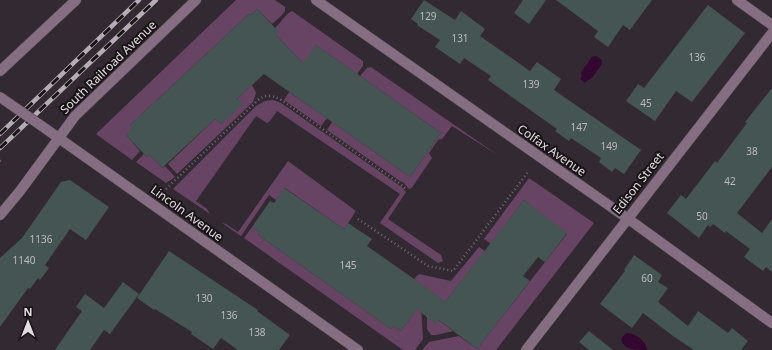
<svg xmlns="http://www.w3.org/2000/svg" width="772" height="350" font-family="'Noto Sans',sans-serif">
	<rect width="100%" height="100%" fill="#332932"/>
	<path fill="#684464" d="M236,0H275L285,7V11L282,15L272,24L257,9L251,15L249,14L130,125L133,128L126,135L140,151L132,160L96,134Z
		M292,11L363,61V66L357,74L316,45L313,50L307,67L276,35L275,28C281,23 285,14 292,11Z
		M371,67L499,156L452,126L442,139L438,140L429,153L432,158L411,189L408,188L404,183L400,181L327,130L332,122L410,177L441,133L360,76L367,68Z
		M252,85L256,93L253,102L177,174L168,164L215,119L221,124L242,104L237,99Z
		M289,92L327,118L321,126L284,100Z
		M273,100L281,103L403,188L406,192L388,219L441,255L443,261L438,263L380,223L400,194L277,111L270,121L267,123L256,116L196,201L207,209L210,214L173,189L256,106L265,101Z
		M144,154L147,157L150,155L162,168L165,166L175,177L166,183L136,162Z
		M288,161L356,211L344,229L285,188L276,200L269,195L241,236L222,223L226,224L238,232Z
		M529,178L594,223L496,350H422L429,342L459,336L477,349L567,234L524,200L491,244L484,239Z
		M252,227L260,232L258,235L391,329L393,326L401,331L419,306L421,307L423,339L415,350H403L244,238Z
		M479,247L485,251L445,302L414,279L419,274L451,281Z
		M427,311L453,331L436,335H431L427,329Z"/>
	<path fill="#340731" d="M596,56L602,60V64L591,79L588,80L585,83L580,79L582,76L581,72L592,57Z
		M626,333C634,332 647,341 647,350C636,350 623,350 621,339Z"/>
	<path fill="#455554" d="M424,0L455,20L461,11L485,29L480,36L530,71L537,62L561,79L554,90L641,150L624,174L615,168L612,172L599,162L601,158L571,138L569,141L555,131L557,129L488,80L491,76L464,58L460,64L435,47L440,40L417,25L418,24L411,19Z
		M523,0H546L529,24L514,13Z
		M556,0H652L630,30L623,25L608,47L594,37L598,31Z
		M708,5L745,33L692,102L676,91L655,121L626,101L638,84L644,88Z
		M257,9L279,32L276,35L303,63L316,45L441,133L410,177L264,74L237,99L243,104L221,124L215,119L162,168L150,155L147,157L125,134L133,128L130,125L249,14L251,15Z
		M772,88V167L737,213L762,233L772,219V272L766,267L763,271L744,257L750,249L726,231L725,233L713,224L710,227L708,225L699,238L667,213L681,195L686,199L715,161L717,163L747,123L745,122Z
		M70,180L109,207L86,240L70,229L45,265L49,268L40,280L38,278L30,289L28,288L0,327V258L22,238L61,182Z
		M284,188L344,229L348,223L372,239L367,246L427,288L445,302L524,200L567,233L545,262L538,257L523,276L530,281L477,349L439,320L435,324L417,309L401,331L393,326L391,329L258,235L260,232L252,227L270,201L274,203Z
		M169,251L258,310L257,311L290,335L279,350H238L221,338L213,349L191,334L192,332L155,309L154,310L137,298Z
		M634,255L662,275L658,282L668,288L658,302L688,326L698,311L728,333L732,328L748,341L741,350H694L673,336L643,313L632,328L600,304L625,271L624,270Z
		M123,282L139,294L110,334L104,330L90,350H55L82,311L76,307L85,294L104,308Z
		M589,331L613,350H589L579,342Z"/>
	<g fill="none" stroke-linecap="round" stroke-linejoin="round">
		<g stroke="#4f454e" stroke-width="11">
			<path id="minor" d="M316,0L627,218L772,323
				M737,0L772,25
				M0,71L76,0
				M46,129L358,350
				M0,215L20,191L75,116L196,0
				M526,350L772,33"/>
		</g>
		<path stroke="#716870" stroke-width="2.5" stroke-dasharray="1 3" stroke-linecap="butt" d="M0,161L3,159
			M166,189L257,101C265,94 271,95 280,99L399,183L406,189
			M358,219L428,266L453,271L528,172"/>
		<use href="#minor" stroke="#856e82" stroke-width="10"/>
		<g stroke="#b5adb4" stroke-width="4.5">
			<path id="rail" d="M0,134L139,0
				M0,148L156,0"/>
		</g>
		<use href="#rail" stroke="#181317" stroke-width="3" stroke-dasharray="9" stroke-linecap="butt"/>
		<g stroke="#4f454e" stroke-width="11" stroke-linecap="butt">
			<path id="minor-bridge" d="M0,97L46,129"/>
		</g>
		<use href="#minor-bridge" stroke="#856e82" stroke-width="10"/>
	</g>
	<g text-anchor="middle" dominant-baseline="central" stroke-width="4" stroke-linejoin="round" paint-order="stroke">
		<g font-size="10" fill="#bbbabe">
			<text x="428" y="16">129</text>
			<text x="460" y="38">131</text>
			<text x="697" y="57">136</text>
			<text x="531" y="84">139</text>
			<text x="646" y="103">45</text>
			<text x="579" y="127">147</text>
			<text x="609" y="146">149</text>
			<text x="752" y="151">38</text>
			<text x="730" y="181">42</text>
			<text x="702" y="216">50</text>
			<text x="41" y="239">1136</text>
			<text x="24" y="260">1140</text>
			<text x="348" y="265">145</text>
			<text x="647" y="278">60</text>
			<text x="204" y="298">130</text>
			<text x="229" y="315">136</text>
			<text x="257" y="332">138</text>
		</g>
		<g font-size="12" fill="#e2dbe1" stroke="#181317">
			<text transform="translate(108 67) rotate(-44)">South Railroad Avenue</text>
			<text transform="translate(552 150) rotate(35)">Colfax Avenue</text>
			<text transform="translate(638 183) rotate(-52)">Edison Street</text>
			<text transform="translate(187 213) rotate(36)">Lincoln Avenue</text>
		</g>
	</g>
	<g transform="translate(28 322)" stroke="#181317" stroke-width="3" paint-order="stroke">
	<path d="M0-3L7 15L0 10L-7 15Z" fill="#e2dbe1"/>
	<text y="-6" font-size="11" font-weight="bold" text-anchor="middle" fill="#e2dbe1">N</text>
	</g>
</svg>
